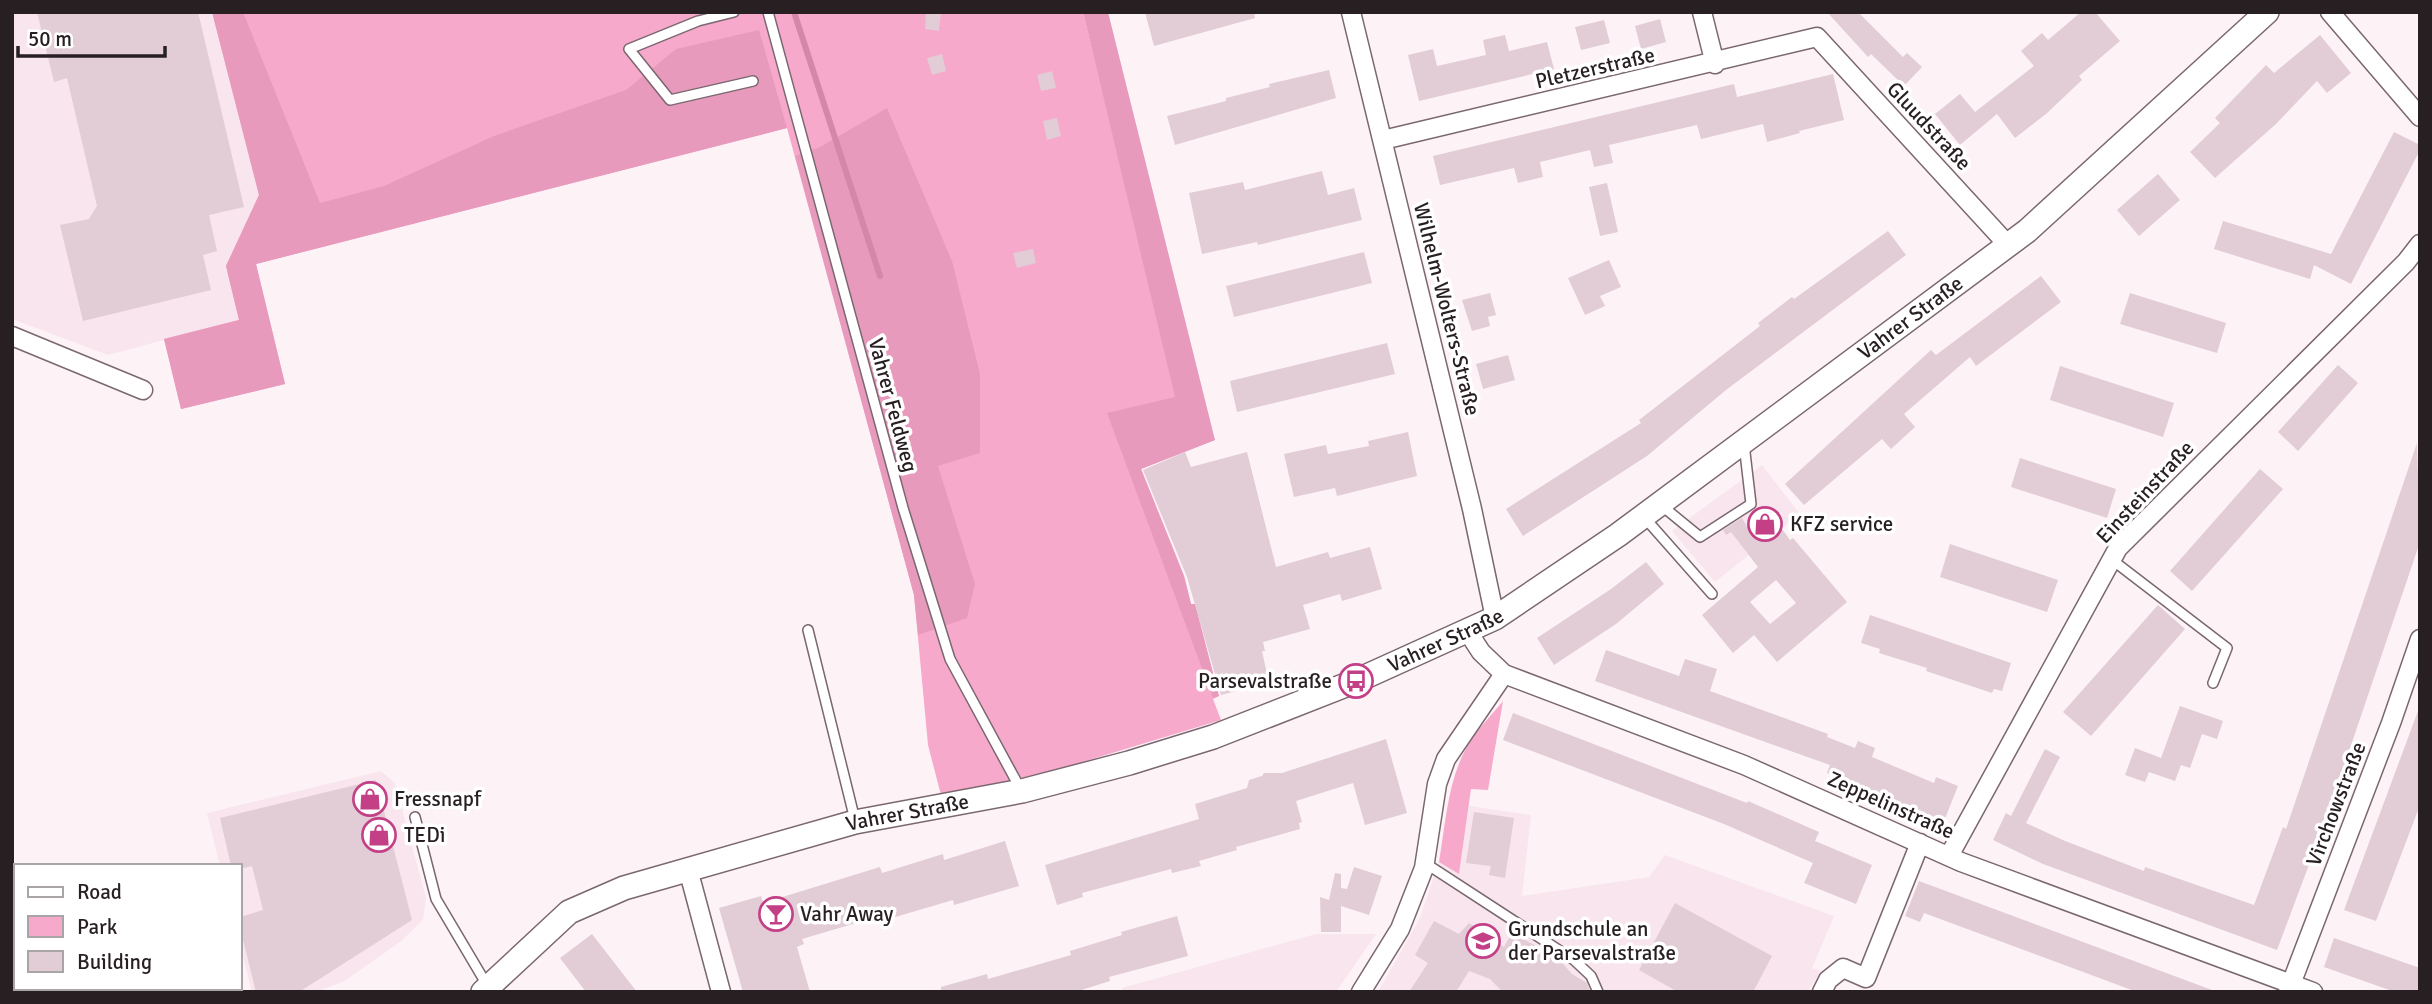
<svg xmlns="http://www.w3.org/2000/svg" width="2432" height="1004" font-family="Signika,sans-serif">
	<rect width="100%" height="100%" fill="#fdf3f7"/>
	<path fill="#f8e5ed" d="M12,12H212L259,195L226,266L239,320L108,355L12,319Z
		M1762,465L1800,514L1715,582L1672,531Z
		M381,771L395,783L426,898L423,920L400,942L343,982L315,992H252L240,945V866H220L207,813Z
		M1469,806L1531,815L1522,896L1649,877L1665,855L1834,916L1812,968L1821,971L1807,992H1378L1420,918L1439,862L1459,874Z
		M1316,934H1376L1336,992H1123L1122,988Z"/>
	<path fill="#f7a9cc" d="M212,12H1083L1144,263L1215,440L1141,469L1184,576L1191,604H1195L1219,696L1213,699L1221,720L1020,781L942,799L928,745L914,595L787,128L256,264L285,384L181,409L164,339L239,320L226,266L259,195Z
		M1503,701L1488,790L1471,789L1459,874L1439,862C1446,821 1448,775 1471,740C1480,726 1493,714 1503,701Z"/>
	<path fill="#e89abd" d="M212,12H243L320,203L384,186L494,136L626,90L676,49L759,30L787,128L256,264L285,384L181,409L164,339L239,320L226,266L259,195Z
		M1083,12H1108L1215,440L1141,469L1184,576L1191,604H1195L1219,696L1213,698L1107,413L1175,397Z
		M887,108L952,261L980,374V453L938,466L975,584L967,618L918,635L914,595L795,156L820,147Z"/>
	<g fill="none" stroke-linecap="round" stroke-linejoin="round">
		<path stroke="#d387aa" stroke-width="6" d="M794,12L880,276"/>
	</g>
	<path fill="#e2ccd5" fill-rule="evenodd" d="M37,12H198L244,207L209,215L217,251L203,255L211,290L83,321L60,225L89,219L97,206L67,78L54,82Z
		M926,12H941L939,31L925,29Z
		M1145,12H1254L1255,18L1154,46Z
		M1827,12H1858L1903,57L1907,53L1922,67L1904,86L1871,54L1868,57Z
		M2081,12H2095L2120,41L2079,76L2082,80L2046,114L2015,138L1997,114L1960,145L1935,114L1960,94L1975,112L2034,66L2021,51L2042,33L2048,40Z
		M1660,19L1666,42L1641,49L1635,26Z
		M1604,20L1610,43L1581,50L1575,27Z
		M1505,35L1509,51L1547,42L1554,69L1419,101L1408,55L1433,49L1437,66L1486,55L1483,40Z
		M2320,35L2351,73L2327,93L2317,81L2276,124L2215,178L2190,152L2220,123L2215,118L2266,65L2274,73Z
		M942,54L946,71L932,75L927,58Z
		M1329,70L1336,98L1175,145L1167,116L1226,101V98L1270,87L1269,84Z
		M1052,71L1056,88L1041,91L1037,75Z
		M1833,74L1844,120L1799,131L1800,133L1767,142L1763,124L1701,139L1697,125L1609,145L1613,163L1594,167L1590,150L1540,162L1543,177L1518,183L1514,168L1440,185L1433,156L1734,84L1737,97Z
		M1057,118L1061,136L1047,140L1043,121Z
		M2394,132L2420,145V150L2351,284L2314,265L2310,279L2214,249L2223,221L2331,254Z
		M1322,171L1328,195L1354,188L1362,220L1258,245L1257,242L1202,254L1189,193L1243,182L1245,190Z
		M2158,174L2180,200L2139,236L2117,210Z
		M1607,183L1618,232L1600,236L1589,187Z
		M1888,231L1906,255L1726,390L1647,456L1523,536L1506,509L1641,423L1639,420L1760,326L1758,323L1792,297L1794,299Z
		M1033,249L1036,263L1017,268L1013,253Z
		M1364,252L1372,283L1234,317L1226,286Z
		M1609,260L1621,287L1600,296L1605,306L1585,315L1568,278Z
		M2041,276L2061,302L1976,366L1970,357L1904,414L1915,427L1891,449L1882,439L1804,505L1785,484L1931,350L1936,355Z
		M1490,293L1496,315L1488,317L1490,326L1472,331L1462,300Z
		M2130,293L2226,323L2217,353L2120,324Z
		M1387,343L1395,374L1237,412L1230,381Z
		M1508,355L1515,380L1483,389L1476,364Z
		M2338,365L2358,383L2298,451L2278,432Z
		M2060,366L2174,403L2163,437L2050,400Z
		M1408,432L1417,476L1337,496L1335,488L1294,497L1284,454L1326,445L1328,454L1369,446L1368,441Z
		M2417,443L2420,542L2325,822L2277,950L2043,864L1993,840L2006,813L2011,816L2045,749L2060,757L2026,823L2065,841L2144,871L2145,867L2254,905L2283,827L2286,829Z
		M1185,452L1191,467L1247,452L1276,567L1328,552L1330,558L1370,547L1382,589L1342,601L1340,594L1303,605L1310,629L1263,642L1265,651H1262L1268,679L1235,686L1236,691L1221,695L1187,577L1143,470Z
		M2020,458L2116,489L2107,518L2011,487Z
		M2260,469L2283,489L2192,591L2170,571Z
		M1769,511L1790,540L1793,538L1847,602L1777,662L1754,635L1733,653L1702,615L1758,567L1731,532L1726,535L1723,530L1742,518L1747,527ZM1776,580L1796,603L1770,624L1750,602Z
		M1950,544L2058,580L2047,612L1940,577Z
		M1646,562L1664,584L1616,624L1554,665L1537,638L1611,589Z
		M2158,605L2185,629L2091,736L2063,712Z
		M1870,615L2011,663L2002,691L1994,689L1992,693L1926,671L1927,668L1879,653L1880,649L1861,643Z
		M1606,650L1679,676L1685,659L1717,669L1710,691L1828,734L1827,737L1855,748L1858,741L1875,748L1872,757L1934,783L1936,777L1958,786L1944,821L1827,773L1830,765L1595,681Z
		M2180,706L2223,721L2217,739L2202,734L2190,768L2181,765L2175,781L2149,772L2145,782L2125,775L2135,748L2161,758Z
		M2418,711L2420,805L2376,921L2344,910Z
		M1513,713L1747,803L1748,801L1819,832L1815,841L1872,865L1856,904L1804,883L1813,863L1724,824L1503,740Z
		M1386,739L1407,813L1365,825L1353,783L1296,801L1302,822L1299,823L1300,829L1236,847L1237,850L1199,861L1201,866L1172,873L1171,869L1082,893L1083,897L1057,905L1045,865L1199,819L1195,804L1247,788L1249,780L1262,776L1264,773H1282Z
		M376,780L412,920L299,992H256L240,928V917L263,910L252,866L240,869V866H231L220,818Z
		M1474,812L1514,818L1505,878L1489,875L1491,866L1466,863Z
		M1005,841L1019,886L954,905L953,900L892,918L890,913L802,939L804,944L797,947L810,992H743L719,908L761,896L763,903L880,867L882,873L943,854L944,860Z
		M1354,867L1382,876L1369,915L1341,906V932H1321L1320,897L1329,900L1335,873L1341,874V888L1347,889Z
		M1919,881L2212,990L2211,992H2137L1924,913L1920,922L1905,916Z
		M1675,903L1772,956L1753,992H1678L1639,970Z
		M1177,916L1188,956L1109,977L1110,981L1075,992H941V987L987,974L988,979L1071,955L1070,951L1122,935L1121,932Z
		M1434,921L1459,934L1469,923L1504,947L1512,933L1557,957L1572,974L1587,983L1590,992H1503L1490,979L1469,971L1456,992H1409L1428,963L1415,955Z
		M592,934L637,992H586L560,958Z
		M2334,938L2420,968V992H2395L2324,967Z"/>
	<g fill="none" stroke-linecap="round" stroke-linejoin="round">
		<g stroke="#7a676f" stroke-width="12">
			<path id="service" d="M734,12L698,21L629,49L670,100L753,81
				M768,12L903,508L950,659L1021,790
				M1661,505L1700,537L1751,504L1744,444
				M1644,517L1712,594
				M2111,559L2227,648L2213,683
				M808,630L855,820
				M415,817L436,899L487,985
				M1425,863L1574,960L1591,976L1598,992"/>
		</g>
		<g stroke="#7a676f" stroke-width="21">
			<path id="minor" d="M1351,12L1472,509L1495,618
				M1702,12L1715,64
				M2330,12L2420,117
				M1383,140L1817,37L2008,245
				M12,336L143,390
				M1468,632L1481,652L1504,674L1744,765L1961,862L2313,992
				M1949,856L2118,548L2406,262L2420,244
				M688,869L721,992
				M1361,992L1400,929L1424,868L1437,784L1446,759L1504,674
				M1822,992L1828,980L1843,968L1866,978L1920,843
				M2288,992L2391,723L2420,639"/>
		</g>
		<g stroke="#7a676f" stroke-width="26">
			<g id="secondary">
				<path id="s1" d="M483,992L569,912L624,888L855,822L1022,791L1129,763L1213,737L1356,681L1495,618L1618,535L2027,231L2267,12"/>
			</g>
		</g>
		<use href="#service" stroke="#fff" stroke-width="9"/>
		<use href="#minor" stroke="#fff" stroke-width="18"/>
		<use href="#secondary" stroke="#fff" stroke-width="23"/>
	</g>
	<defs>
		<g id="shop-ring" transform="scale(1.75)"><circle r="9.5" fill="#fff" stroke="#c34087" stroke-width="1.5"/><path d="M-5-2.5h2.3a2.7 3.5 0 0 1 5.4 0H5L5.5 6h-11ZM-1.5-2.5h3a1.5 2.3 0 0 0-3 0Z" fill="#c34087"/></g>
		<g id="bus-ring" transform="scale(1.75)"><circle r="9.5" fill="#fff" stroke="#c34087" stroke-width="1.5"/><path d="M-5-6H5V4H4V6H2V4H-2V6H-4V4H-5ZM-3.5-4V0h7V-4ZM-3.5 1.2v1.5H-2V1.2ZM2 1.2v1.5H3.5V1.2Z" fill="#c34087"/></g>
		<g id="bar-ring" transform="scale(1.75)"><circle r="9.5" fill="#fff" stroke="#c34087" stroke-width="1.5"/><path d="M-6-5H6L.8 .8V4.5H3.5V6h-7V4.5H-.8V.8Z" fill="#c34087"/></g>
		<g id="school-ring" transform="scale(1.75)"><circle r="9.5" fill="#fff" stroke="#c34087" stroke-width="1.5"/><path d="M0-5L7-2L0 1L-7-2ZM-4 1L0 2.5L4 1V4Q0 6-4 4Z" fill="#c34087"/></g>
	</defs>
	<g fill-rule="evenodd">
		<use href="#shop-ring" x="1765" y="524"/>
		<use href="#bus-ring" x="1356" y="681"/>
		<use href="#shop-ring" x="370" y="799"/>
		<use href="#shop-ring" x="379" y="835"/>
		<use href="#bar-ring" x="776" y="914"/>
		<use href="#school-ring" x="1483" y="941"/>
	</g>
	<g text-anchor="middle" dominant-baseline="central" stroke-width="7" stroke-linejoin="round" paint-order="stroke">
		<g font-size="21" fill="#271f22" stroke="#fff">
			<text transform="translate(1595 68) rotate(-13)">Pletzerstraße</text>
			<text transform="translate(1929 126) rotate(47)">Gluudstraße</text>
			<text transform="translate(1447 309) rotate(76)">Wilhelm-Wolters-Straße</text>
			<text stroke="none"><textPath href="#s1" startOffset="1605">Vahrer Straße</textPath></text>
			<text transform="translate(893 405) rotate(75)">Vahrer Feldweg</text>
			<text transform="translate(2145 492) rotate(-47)">Einsteinstraße</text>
			<text stroke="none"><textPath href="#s1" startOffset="1038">Vahrer Straße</textPath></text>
			<text transform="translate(2336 804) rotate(-69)">Virchowstraße</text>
			<text transform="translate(1891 805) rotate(24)">Zeppelinstraße</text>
			<text stroke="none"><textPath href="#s1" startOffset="471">Vahrer Straße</textPath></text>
		</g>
		<g font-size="21" fill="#271f22" stroke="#fff" text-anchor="start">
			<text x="1790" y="524">KFZ service</text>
			<text x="1332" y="681" text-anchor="end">Parsevalstraße</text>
			<text x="394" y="799">Fressnapf</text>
			<text x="404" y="835">TEDi</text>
			<text x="800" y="914">Vahr Away</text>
			<text x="1508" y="929">Grundschule an<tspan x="1508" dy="24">der Parsevalstraße</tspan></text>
		</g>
	</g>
	<rect width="2432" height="1004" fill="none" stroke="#271f22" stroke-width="28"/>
	<rect x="14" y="864" width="228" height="126" fill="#ffffff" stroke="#a9a5a7" stroke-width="2"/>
	<rect x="28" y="887" width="35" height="10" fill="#ffffff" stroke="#a9a5a7" stroke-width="2"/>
	<text x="77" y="899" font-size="21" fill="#271f22">Road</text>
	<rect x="28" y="916" width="35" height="21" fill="#f7a9cc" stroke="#a9a5a7" stroke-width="2"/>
	<text x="77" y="934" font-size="21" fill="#271f22">Park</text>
	<rect x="28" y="951" width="35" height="21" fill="#e2ccd5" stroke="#a9a5a7" stroke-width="2"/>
	<text x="77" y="969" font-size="21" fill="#271f22">Building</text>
	<path d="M18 46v10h147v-10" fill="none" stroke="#271f22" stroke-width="3.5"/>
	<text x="28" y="46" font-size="21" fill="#271f22" stroke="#ffffff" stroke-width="5" paint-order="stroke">50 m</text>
</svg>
